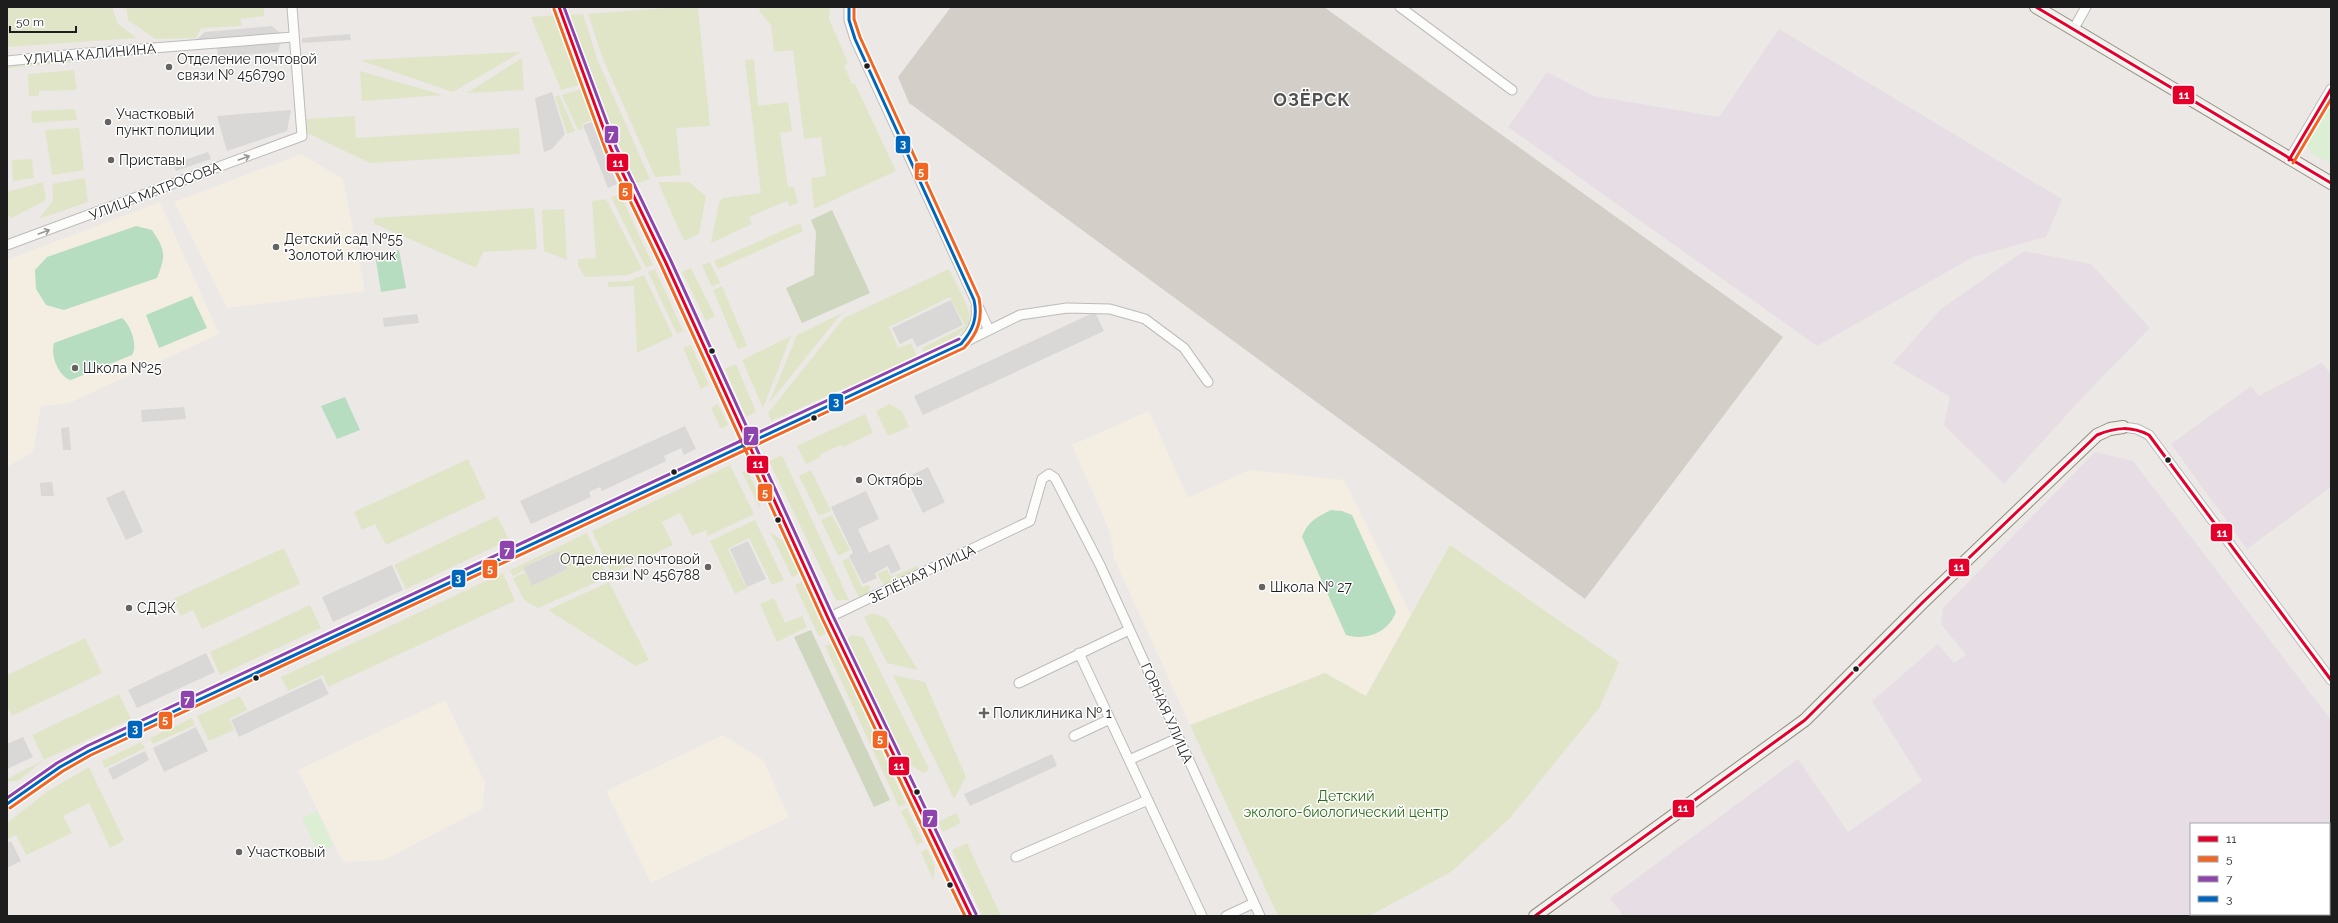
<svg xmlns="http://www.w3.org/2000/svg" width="2338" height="923" font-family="Raleway,sans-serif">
	<rect width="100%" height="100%" fill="#ebe8e6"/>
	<path fill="#e7dee5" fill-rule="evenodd" d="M1779,29L2062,199L2046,237L1973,257L1817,346L1508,127L1547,72L1594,96L1719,117Z
		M2024,251L2091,264L2150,328L2080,400L2004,484L1944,425L1950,397L1893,363L1941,309Z
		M2322,363L2331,374V487L2247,549L2171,444L2251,386L2259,396Z
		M2095,452L2133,461L2331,720V916H1623L1610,898L1798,759L1848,832L1922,781L1872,701L1938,644L1954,663L1966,655L1941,624L1943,608ZM2191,824H2329V914H2191Z"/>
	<path fill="#f4eee2" d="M301,154L343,179L365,291L227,308L174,202Z
		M160,202L219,334L69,403L41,406L33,452L7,467V260Z
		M1149,411L1188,498L1249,470L1344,480L1411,615L1366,696L1325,673L1190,725L1114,558L1110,532L1072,445Z
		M445,700L485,783L482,809L384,860L343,862L298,770Z
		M723,735L763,760L789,817L651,883L606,791Z"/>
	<path fill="#d9d8d7" d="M272,26L280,33L196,40L205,32Z
		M350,34L351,40L302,43V38Z
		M281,41L278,52L218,57L217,46Z
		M552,92L565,134L552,149L544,152L535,98Z
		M291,110L287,131L227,151L217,116Z
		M592,122L617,184L608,188L583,125Z
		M208,152L211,159L176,171L173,164Z
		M951,300L963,325L917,347L912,338L900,344L892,328Z
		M1095,312L1104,331L923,415L914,396Z
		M417,314L419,323L384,327L383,318Z
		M184,407L186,419L142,422L141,410Z
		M685,426L696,449L684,455L681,448L664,456L666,461L602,491L600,487L589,492L591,497L531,524L520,501Z
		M69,427L71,450H63L61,428Z
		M928,467L945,502L923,513L906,478Z
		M52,482L54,496H41L40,483Z
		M124,490L143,532L126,540L106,498Z
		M866,491L879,519L858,529L869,553L889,544L901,569L891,574L888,566L875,573L877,578L863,584L849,556L853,553L831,507Z
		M748,541L766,579L747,587L730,549Z
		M559,551L568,569L532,586L523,567Z
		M392,565L403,590L333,622L322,597Z
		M206,653L215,672L137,708L128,690Z
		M321,678L329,694L239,737L231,720Z
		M196,727L208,751L164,772L153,748Z
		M23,737L33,757L7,769V744Z
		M145,751L149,760L113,780L108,769Z
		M1052,754L1057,766L970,806L964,794Z
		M11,841L21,861L7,868V843Z"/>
	<path fill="#d3cfc8" d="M951,7H1324L1783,337L1585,599L909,103L898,77Z"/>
	<path fill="#e1e5c8" d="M7,7H112L118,24L137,38L7,47Z
		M126,7H264V16L240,19L242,26L201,28L196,38L155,39L128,20Z
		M678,7H698L710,126L676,128L681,175L655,177L603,59L588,14Z
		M761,7H830L829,19L848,63L844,66L852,84H855L896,171L814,209L811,178L826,176L821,137L804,139L793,50L774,52L771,25L759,11Z
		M583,14L598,61L650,179L631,185L568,15Z
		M556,15L579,85L561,90L531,17Z
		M521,52L453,92L359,60Z
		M522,58L524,90L467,93Z
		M74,59L75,62L7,68V65Z
		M754,59L758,106L788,102L792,131L780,133L788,187H794L798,203L790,206L787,201L749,217L752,224L711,243L719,202L723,198L761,193L745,60Z
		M74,70L77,90L39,91V96H29L28,74Z
		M360,71L443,95L362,101Z
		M581,89L592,120L582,124L583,129L578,130L562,95Z
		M559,95L575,131L567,134L555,97Z
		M75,109L77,120L32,123L31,111Z
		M355,116L356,138L519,128L520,154L370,163L307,133L306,119Z
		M79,128L84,170L52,175L45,130Z
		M32,159L34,178L13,181L12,160Z
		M85,178L88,202L39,219L53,201L52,184Z
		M43,182L46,200L10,219L7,211V192Z
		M658,182H689L706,196L699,234L684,241Z
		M620,194L653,265L646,268L611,197Z
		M606,199L642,269L628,275L585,277L578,266V259L596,258L592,201Z
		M534,208L537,249L483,252L476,268L375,224L373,218Z
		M564,209L567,260L544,251L542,210Z
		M800,223L803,231L718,269L714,261Z
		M710,262L720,283L712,287L702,265Z
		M691,268L715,316L706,321L682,272Z
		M655,269L683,331L677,334L648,272Z
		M949,269C977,326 984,324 924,353L922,348L965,326L950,297L889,327L898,348L911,343L917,356L771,421L768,413L844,318Z
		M644,275L673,336L637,353L634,286L608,287V282L629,281Z
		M722,286L747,346L738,349L713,290Z
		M842,313L769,403L797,335Z
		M791,336L763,408L742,360Z
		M691,345L709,385L701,389L683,348Z
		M736,364L756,412L746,417L725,369Z
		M718,404L728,425L721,429L711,408Z
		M889,404L902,411L909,427L888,436L876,411Z
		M865,414L873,433L843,447L841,445L820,454L821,457L806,464L797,446Z
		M782,455L849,600H836L769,461Z
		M468,459L486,498L386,545L375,524L362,530L354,512Z
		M730,465L754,514L708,536L706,530L692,536L680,513L662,522L673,545L612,574L592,531Z
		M747,470L759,494L760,509L742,472Z
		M811,470L831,511L819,516L799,476Z
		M832,515L850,550L838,556L821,520Z
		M497,516L509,540L406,589L394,565Z
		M755,520L784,580L772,585L749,538L728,549L747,588L735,594L710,541Z
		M770,532L784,542L800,573L792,577Z
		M587,533L608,577L538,608L524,600L513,578L526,572L532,586L568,569L559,551L523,567L525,570L513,576L510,570Z
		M1450,545L1619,662L1600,707L1510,818L1451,872L1369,916H1278L1190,725L1325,673L1366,696Z
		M284,548L300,584L202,629L193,610L181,616L173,599Z
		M849,558L862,587L868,585L870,588L869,593L859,598L842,561Z
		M917,566L920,571L885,587L877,574L887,569L891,577Z
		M503,573L515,601L328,687L323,675L288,691L281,677Z
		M805,580L829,632L819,637L795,585Z
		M609,582L649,660L636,666L548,610Z
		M774,598L785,623L802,616L807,627L777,642L760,604Z
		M310,605L321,628L220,675L210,652Z
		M873,613L886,618L918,670L887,663L864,617Z
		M852,635L863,637L929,769L924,773L903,761L847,638Z
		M85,638L102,673L12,716L7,706V675Z
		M832,643L906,804L899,807L825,646Z
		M893,675L925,682L966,777L954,799Z
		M119,694L131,719L44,760L18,781H7V779L44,760L32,735Z
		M240,696L247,710L229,719L234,730L209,741L197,716Z
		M192,718L195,725L153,744L150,738Z
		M141,742L145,748L105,768L102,761Z
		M89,767L124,840L110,848L89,803L63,816L72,833L26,855L16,835L7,839V823L48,791Z
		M907,808L923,842L917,845L901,811Z
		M956,813L961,823L943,832L938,822Z
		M967,843L1001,916H982L952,850Z
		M927,849L935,866L933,880L921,852Z"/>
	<path fill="#ced6be" d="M832,210L870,293L802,323L786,288L814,275L816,232L811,220Z
		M811,630L890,800L874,807L794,637Z"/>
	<path fill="#dceed4" d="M2331,102V163L2312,154L2307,146L2309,139Z
		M317,811L333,845L318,853L302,818Z"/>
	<path fill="#b6ddc0" d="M136,226L152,230C166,251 166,255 157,278L64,310L46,305L36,289L35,270L47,257Z
		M399,250L406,288L381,292L375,254Z
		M192,296L207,328L159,348L146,315Z
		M122,318C131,325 138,346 132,355L71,380C59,377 50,356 54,343Z
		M345,397L360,430L337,439L321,406Z
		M1331,510L1342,511L1352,515L1396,612C1388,633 1366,641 1346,635L1302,537C1308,521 1317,517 1331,510Z"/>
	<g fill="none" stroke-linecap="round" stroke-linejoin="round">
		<g stroke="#bdbbbb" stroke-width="11">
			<path id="street" d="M849,7V20L855,39L989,330
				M1400,7L1512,90
				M2073,30L2086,7
				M7,61L76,54L293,37
				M2289,160L2331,89
				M7,245L302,136L292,7
				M964,340C973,331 978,321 976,308
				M961,344L1020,315L1067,308L1110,309L1145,319L1184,348L1208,382
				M2123,427L2137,429L2149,435L2331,680
				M828,618L1030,521L1042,479L1049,474L1055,478L1100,565L1260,916
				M1079,653L1202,916
				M1019,683L1129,630
				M1074,736L1110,719
				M1129,760L1178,738
				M1016,857L1148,800
				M1226,916L1254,903"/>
		</g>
		<g stroke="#938e80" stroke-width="14">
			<path id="secondary" d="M559,7L611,149L666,263L828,618L971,916
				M2036,7L2331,183
				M7,804L60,767L89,751L961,344
				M1535,916L1805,720L1923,602L2097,435L2110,429L2123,427"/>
		</g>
		<use href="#street" stroke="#fcfcfb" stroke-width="9"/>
		<use href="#secondary" stroke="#f2f0eb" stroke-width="12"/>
		<g stroke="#fff" stroke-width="6">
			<path id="bus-1" d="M559,7L611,149L666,263L828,618L971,916
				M2036,7L2331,183
				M2289,160L2331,89
				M1535,916L1805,720L1923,602L2097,435C2116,427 2131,426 2149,435L2331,680"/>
		</g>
		<g stroke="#fff" stroke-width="6">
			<path id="bus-2" d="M554,9L606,151L661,265L823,620L965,916
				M2293,163L2331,99
				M10,808L63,771L91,755L964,348C978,333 983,319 979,298L860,37L854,19V7"/>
		</g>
		<g stroke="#fff" stroke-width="6">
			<path id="bus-3" d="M564,7L616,147L671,261L833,616L976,914
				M7,798L57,763L87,746L959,339"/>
		</g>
		<g stroke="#fff" stroke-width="6">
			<path id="bus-4" d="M7,804L60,767L89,751L961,344C973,330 978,318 974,300L855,39L849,20V7"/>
		</g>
		<use href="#bus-1" stroke="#e4002b" stroke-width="3"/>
		<use href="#bus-2" stroke="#f26522" stroke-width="3"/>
		<use href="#bus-3" stroke="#8e44ad" stroke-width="3"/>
		<use href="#bus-4" stroke="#0065bd" stroke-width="3"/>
	</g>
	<defs><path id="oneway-shaft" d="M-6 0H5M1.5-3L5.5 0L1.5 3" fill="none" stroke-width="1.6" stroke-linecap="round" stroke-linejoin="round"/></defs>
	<g stroke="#989897">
		<use href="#oneway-shaft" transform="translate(244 158) rotate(-20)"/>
		<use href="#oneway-shaft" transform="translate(44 232) rotate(-20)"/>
	</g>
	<g fill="#1d1d1d" stroke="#fff" stroke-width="1.5">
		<circle cx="867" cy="66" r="3.5"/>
		<circle cx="712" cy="351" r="3.5"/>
		<circle cx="814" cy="418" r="3.5"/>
		<circle cx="2168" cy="460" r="3.5"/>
		<circle cx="674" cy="472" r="3.5"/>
		<circle cx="778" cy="520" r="3.5"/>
		<circle cx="1856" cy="669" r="3.5"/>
		<circle cx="256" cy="678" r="3.5"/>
		<circle cx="917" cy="792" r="3.5"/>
		<circle cx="950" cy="885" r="3.5"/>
	</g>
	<g fill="#656463" stroke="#fff" stroke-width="1.5">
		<circle cx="169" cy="67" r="4"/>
		<circle cx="108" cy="122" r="4"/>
		<circle cx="111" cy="160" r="4"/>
		<circle cx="276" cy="247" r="4"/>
		<circle cx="75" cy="368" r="4"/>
		<circle cx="859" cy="480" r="4"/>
		<circle cx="708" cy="567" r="4"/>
		<circle cx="1262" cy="587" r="4"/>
		<circle cx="129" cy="608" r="4"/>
		<path d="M982 707h4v4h4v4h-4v4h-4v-4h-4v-4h4z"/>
		<circle cx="239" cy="852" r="4"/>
	</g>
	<g text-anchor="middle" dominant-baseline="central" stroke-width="3" stroke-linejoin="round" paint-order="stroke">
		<g font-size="14" fill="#1d1d1d" stroke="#fff">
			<text transform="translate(90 54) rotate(-5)">УЛИЦА КАЛИНИНА</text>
			<text transform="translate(155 191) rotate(-21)">УЛИЦА МАТРОСОВА</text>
			<text transform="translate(922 574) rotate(-26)">ЗЕЛЁНАЯ УЛИЦА</text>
			<text transform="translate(1167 713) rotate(66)">ГОРНАЯ УЛИЦА</text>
		</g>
		<g font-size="14" fill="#1d1d1d" stroke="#fff" text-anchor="start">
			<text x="177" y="59">Отделение почтовой<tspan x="177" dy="16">связи № 456790</tspan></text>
			<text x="116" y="114">Участковый<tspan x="116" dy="16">пункт полиции</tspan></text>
			<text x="119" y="160">Приставы</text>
			<text x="284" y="239">Детский сад №55<tspan x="284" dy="16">"Золотой ключик</tspan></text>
			<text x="83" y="368">Школа №25</text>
			<text x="867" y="480">Октябрь</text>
			<text x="700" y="559" text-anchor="end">Отделение почтовой<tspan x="700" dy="16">связи № 456788</tspan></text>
			<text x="1270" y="587">Школа № 27</text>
			<text x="137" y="608">СДЭК</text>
			<text x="993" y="713">Поликлиника № 1</text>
			<text x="247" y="852">Участковый</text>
		</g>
		<g font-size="14" fill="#2b6e17" stroke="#fff">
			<text x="1346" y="796">Детский<tspan x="1346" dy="16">эколого-биологический центр</tspan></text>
		</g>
		<g font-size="18" font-weight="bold" letter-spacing="1" fill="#505050" stroke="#fff">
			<text x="1312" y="99">ОЗЁРСК</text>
		</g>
	</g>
	<g stroke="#fff" stroke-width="1.5">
		<rect x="2172" y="85" width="23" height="20" rx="4" fill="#e4002b"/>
		<rect x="604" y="125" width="15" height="19" rx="4" fill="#8e44ad"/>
		<rect x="895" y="135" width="16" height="19" rx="4" fill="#0065bd"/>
		<rect x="606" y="153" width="23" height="19" rx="4" fill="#e4002b"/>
		<rect x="914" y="162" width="15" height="19" rx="4" fill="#f26522"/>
		<rect x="618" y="182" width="15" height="19" rx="4" fill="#f26522"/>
		<rect x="828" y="393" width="16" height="19" rx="4" fill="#0065bd"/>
		<rect x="743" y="426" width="16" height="20" rx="4" fill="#8e44ad"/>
		<rect x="746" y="455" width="23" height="19" rx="4" fill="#e4002b"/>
		<rect x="757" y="483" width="16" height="19" rx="4" fill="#f26522"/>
		<rect x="2210" y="523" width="23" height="19" rx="4" fill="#e4002b"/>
		<rect x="499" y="540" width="16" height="20" rx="4" fill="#8e44ad"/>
		<rect x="1948" y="558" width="22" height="19" rx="4" fill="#e4002b"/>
		<rect x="482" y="559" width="16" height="20" rx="4" fill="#f26522"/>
		<rect x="451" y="569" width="15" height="19" rx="4" fill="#0065bd"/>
		<rect x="180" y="690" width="15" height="19" rx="4" fill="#8e44ad"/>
		<rect x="158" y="711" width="15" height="19" rx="4" fill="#f26522"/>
		<rect x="127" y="720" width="16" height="19" rx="4" fill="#0065bd"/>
		<rect x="872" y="730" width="16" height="19" rx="4" fill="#f26522"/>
		<rect x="888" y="756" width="22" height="20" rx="4" fill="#e4002b"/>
		<rect x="1672" y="799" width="23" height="19" rx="4" fill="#e4002b"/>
		<rect x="922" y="809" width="16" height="19" rx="4" fill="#8e44ad"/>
	</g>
	<g font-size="11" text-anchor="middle" font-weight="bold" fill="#fff">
		<text x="2184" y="99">11</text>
		<text x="611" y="138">7</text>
		<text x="903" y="148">3</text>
		<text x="618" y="167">11</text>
		<text x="921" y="176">5</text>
		<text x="625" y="195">5</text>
		<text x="836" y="406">3</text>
		<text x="751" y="440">7</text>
		<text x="758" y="468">11</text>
		<text x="765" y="497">5</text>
		<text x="2222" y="537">11</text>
		<text x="507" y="554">7</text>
		<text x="1959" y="571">11</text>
		<text x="490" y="573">5</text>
		<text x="458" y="582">3</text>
		<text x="187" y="703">7</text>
		<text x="165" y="724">5</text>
		<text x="135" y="733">3</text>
		<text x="880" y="743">5</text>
		<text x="899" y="770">11</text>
		<text x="1683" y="812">11</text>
		<text x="930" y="822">7</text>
	</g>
	<rect width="2338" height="923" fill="none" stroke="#1d1d1d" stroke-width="16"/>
	<rect x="2190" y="823" width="140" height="92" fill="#ffffff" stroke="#a5a5a5"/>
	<rect x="2198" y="836" width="20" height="6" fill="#e4002b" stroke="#a5a5a5"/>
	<text x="2226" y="843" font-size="12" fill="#1d1d1d">11</text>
	<rect x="2198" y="856" width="20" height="6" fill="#f26522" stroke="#a5a5a5"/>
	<text x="2226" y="863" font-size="12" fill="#1d1d1d">5</text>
	<rect x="2198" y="876" width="20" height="6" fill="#8e44ad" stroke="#a5a5a5"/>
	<text x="2226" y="883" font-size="12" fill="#1d1d1d">7</text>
	<rect x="2198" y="896" width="20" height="6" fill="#0065bd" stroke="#a5a5a5"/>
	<text x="2226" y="903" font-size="12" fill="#1d1d1d">3</text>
	<path d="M10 26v6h66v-6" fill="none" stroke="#1d1d1d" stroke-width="2"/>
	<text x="16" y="26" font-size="12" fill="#1d1d1d" stroke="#ffffff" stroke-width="3" paint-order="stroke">50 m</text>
</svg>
